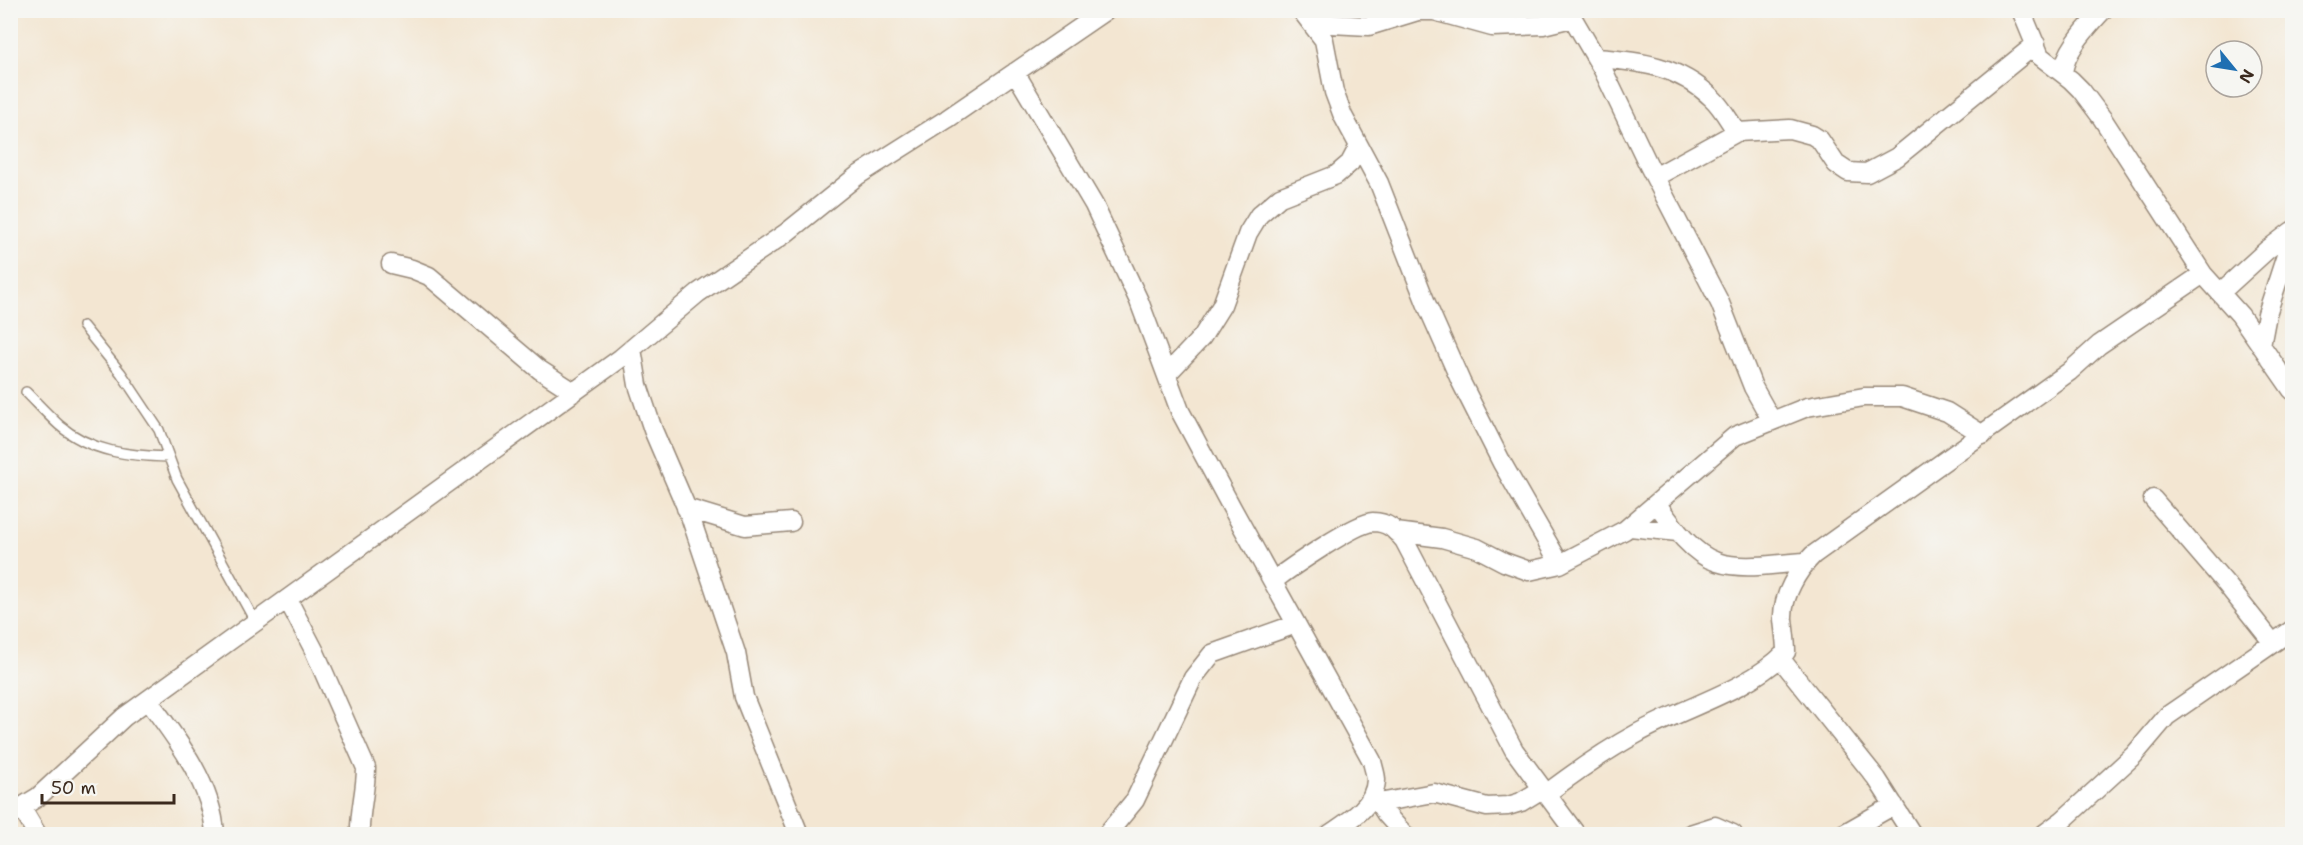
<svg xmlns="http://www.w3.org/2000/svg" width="2303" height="845" font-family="'Shantell Sans',sans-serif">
	<rect width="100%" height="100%" fill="#f6f6f2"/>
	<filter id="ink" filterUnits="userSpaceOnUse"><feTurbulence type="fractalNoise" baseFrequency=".0167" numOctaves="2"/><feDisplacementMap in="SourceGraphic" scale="12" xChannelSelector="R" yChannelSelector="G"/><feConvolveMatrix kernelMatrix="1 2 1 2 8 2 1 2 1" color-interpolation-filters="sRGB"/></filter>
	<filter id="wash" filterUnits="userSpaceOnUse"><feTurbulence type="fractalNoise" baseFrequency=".008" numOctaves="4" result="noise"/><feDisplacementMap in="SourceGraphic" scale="24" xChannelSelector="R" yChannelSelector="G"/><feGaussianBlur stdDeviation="1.35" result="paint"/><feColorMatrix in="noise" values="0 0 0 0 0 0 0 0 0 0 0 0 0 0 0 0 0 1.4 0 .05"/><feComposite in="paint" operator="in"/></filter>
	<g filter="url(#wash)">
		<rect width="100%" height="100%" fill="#f3e6d2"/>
	</g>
	<g filter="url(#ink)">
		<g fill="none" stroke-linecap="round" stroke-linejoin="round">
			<g stroke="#978878" stroke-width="12">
				<path id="service" d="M83,326L121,373L159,430L177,479L256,623
					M26,392C37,403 48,415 59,425C90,452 130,456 169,457"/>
			</g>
			<g stroke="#978878" stroke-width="21">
				<path id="minor" d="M1301,10L1324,40L1334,92L1343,116L1379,183L1426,303L1461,382L1502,463L1560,564
					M1568,10L1603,70L1649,166L1720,303L1753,387L1772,421
					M2021,10L2040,56L2071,80L2081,90L2102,118L2203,274L2240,315L2292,390
					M1312,23L1369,26L1418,11H1434L1492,27L1543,25L1572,18
					M1596,58C1640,61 1679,66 1712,98C1722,107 1729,121 1737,132
					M1015,72L1094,205L1139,301L1180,411L1232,508L1372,761C1373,767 1376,774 1376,780C1375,806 1349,821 1330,834
					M2063,73C2065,50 2088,27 2103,10
					M1655,177L1737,132L1790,129L1812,135L1820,140L1836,164L1848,172L1867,173L1897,157L2036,44
					M391,264L412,269L429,276L540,370L574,392
					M2221,292L2267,250L2292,231
					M2261,346L2267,314L2292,237
					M632,349L638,385L653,430L690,516L736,653L744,697L799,834
					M1167,374L1202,337L1222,305L1248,233L1259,215L1280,197L1336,175L1350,163L1359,146
					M2153,499L2227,585L2273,643
					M1657,504C1672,525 1692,554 1717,562C1744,571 1778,563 1805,562
					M686,508L745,526L791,522
					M1630,527L1678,532
					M1396,532L1442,538L1477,548L1504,562L1529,571L1560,564L1625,530L1735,436L1807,407L1864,397H1902L1947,412L1983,435
					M1273,581C1290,568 1355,523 1373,522C1388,522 1395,530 1404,540L1514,750L1576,834
					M288,600L314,650L366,768C366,791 359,812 360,834
					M1780,658L1877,779L1912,834
					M148,700C177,739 212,784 215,834
					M1373,794L1386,814L1404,834
					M1546,794C1575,772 1605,751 1638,733C1684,707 1748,691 1786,652C1786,641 1784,630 1783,619C1782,596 1798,570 1813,555L2069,372L2099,345L2203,274
					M1379,803L1434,793L1487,807L1508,806L1521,802L1542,789
					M21,807L37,834
					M10,814L38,797L124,717L621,358L698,293L786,233L857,176L947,119L1106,10
					M1107,834L1135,800L1193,678L1212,654L1296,624
					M1690,834L1715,826L1733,834
					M1843,834L1894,805
					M2044,834L2063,820L2134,755L2167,716L2292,630"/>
			</g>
			<use href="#service" stroke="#fff" stroke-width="9"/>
			<use href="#minor" stroke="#fff" stroke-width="18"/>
		</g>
	</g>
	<rect width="2303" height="845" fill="none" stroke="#f6f6f2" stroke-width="36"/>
	<g transform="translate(2234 69) rotate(120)"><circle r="28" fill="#f6f6f2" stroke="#aba49d" stroke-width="1.5"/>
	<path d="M0-4.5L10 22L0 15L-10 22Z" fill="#1f6fb2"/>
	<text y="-9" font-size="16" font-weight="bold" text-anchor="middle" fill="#3b2a1e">N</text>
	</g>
	<path d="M42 794v9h132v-9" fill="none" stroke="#3b2a1e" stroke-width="3"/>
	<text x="51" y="794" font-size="18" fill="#3b2a1e" stroke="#f6f6f2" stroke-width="4.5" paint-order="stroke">50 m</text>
</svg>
